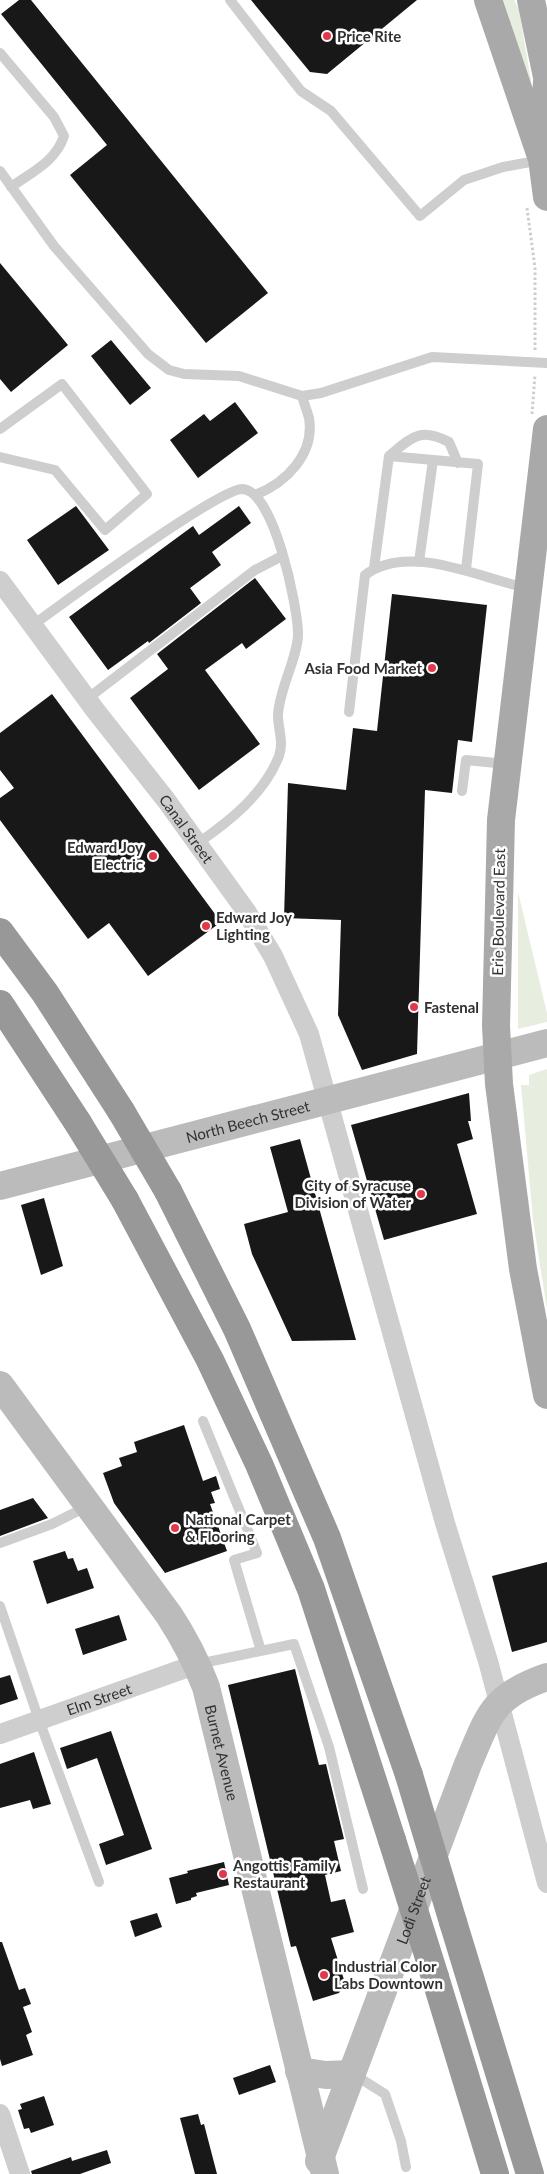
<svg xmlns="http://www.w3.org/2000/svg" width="547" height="2174" font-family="Lato,sans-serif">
	<rect width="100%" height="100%" fill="#fff"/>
	<path fill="#e7eddf" d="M498,0H514L519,10L531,81L528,83Z
		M518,892L547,1013V1022L518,1029Z
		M547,1069V1309L533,1220L521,1085H529V1075Z"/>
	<path fill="#181818" d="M19,0H31L268,293L206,343L70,175L107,145L1,14Z
		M251,0H417L327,74L310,72Z
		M0,263L68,345L11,392L0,379Z
		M111,340L151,388L130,405L91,356Z
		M235,402L258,433L198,478L170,440L204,414L210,421Z
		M76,506L109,550L58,585L27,540Z
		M239,506L251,523L212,552L221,565L190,588L201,603L149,643L148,641L108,670L69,617L193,526L199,535Z
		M255,578L286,619L246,649L242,643L205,670L260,744L199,790L130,698L168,669L157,654Z
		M392,594L487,605L472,742L458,740L452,793L425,790L417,1054L362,1070L338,1015L341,920L284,918L288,783L346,790L353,728L377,731Z
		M52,694L221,922L148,976L109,923L88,939L0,820V798L14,788L0,770V733Z
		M469,1093L471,1121H468L473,1139L457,1144L477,1214L384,1240L351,1125Z
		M300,1139L326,1233L356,1340L292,1341L252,1254L244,1224L288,1212L270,1147Z
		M44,1198L63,1266L41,1275L21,1205Z
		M184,1425L203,1481L216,1476L220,1489L211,1492L215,1503L210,1504L227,1551L165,1573L114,1503L103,1473L122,1466L119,1458L137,1452L134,1442Z
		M33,1498L48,1518L0,1536V1510Z
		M65,1551L68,1559L73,1558L78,1571L87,1568L94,1588L47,1604L33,1561Z
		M547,1562V1642L512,1652L492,1576Z
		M119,1615L127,1640L83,1655L75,1629Z
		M295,1669L319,1765L326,1764L344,1839L334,1841L341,1871L325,1875L331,1902L345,1899L354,1932L331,1938L345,1983L339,1993L313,2001L296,1946L291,1947L228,1685Z
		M10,1675L18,1699L0,1705V1678Z
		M111,1731L152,1849L106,1865L99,1844L124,1835L97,1758L67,1769L60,1748Z
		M34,1752L51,1804L33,1809L30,1800L0,1808V1764Z
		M224,1862L229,1885L196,1893L197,1896L191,1898V1900L176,1904L169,1878L188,1873L187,1871Z
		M157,1913L162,1927L135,1937L130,1921Z
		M0,1942H2L19,1990L25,1988L31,2004L23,2007L32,2032L26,2035L33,2055L2,2066L0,2059Z
		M270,2065L276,2082L239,2095L233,2078Z
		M44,2096L54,2125L31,2133L29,2128L24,2129L18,2110L22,2109L20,2104Z
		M198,2114L201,2125L204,2124L217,2174H195L180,2118Z
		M107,2150L111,2163L80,2174H32L31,2171L71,2157L72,2161Z"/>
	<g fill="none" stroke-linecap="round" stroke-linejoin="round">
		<path stroke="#cecece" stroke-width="3" stroke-dasharray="2.5 2.5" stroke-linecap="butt" d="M527,208L535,268V352
			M532,414L535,375"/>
		<path stroke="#cecece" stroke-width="10" d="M230,0L301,91L331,111L420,216L464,180L503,167L541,160
			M0,53L54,117L64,136C56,161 32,172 11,187
			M0,171L54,246L148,354L169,370L184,374L239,376L302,396L321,393L432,357L547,363
			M0,429L62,384L147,494L105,530L55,470L0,457
			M389,456C412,437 420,427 449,442L458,463
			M255,495C286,483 315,454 309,418C307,411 304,403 302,396
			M419,562L433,460
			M374,568L389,456L478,464L466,569
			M33,625C63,603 217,490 242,489C274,489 298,608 298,634C298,657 279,689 278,715C278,729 284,742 279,756C264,794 230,821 198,843
			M87,699L255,570L282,556
			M349,712L365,575C408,542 480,578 527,588
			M462,791L466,760L506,764
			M203,1421L257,1553L234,1560L261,1651
			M0,1543L52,1524L88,1506
			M0,1606L39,1720L99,1882
			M198,1664L294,1644L329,1747L363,1889
			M353,2074L385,2094L401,2141L406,2167"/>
		<g stroke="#cecece" stroke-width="20">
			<path id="s1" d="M0,581L95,710L166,800L246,911L273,956L309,1034L445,1523L488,1661L547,1883"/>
			<path id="s2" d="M0,1734L197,1664"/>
			<path d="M0,2114L20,2174"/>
		</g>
		<g stroke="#bbb" stroke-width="28">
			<path id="s3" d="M0,1186L547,1043"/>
			<path id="s4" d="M0,1385L169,1615C184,1638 196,1661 206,1687L325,2174"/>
			<path d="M299,2071L326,2075L352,2074"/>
			<path id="s5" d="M319,2161L468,1764C489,1715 492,1696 547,1677"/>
		</g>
		<path stroke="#a9a9a9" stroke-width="28" d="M488,0L542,159L547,197
			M531,0L547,77
			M543,148L547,81
			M547,429L501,820L496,1026L499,1084L523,1269L547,1395"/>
		<path stroke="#989898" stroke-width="28" d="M0,932L45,993L121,1111
			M0,1004L78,1123
			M168,1191L237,1329L327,1538L409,1775
			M125,1200L210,1360L259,1464L311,1589L392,1840
			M453,1922L530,2174
			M435,1977L495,2174"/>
		<path stroke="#989898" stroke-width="28" d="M121,1111L168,1191
			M78,1123L125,1200
			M409,1775L453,1922
			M392,1840L435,1977"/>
	</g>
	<g fill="#e03a4a" stroke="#fff" stroke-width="2">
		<circle cx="327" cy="36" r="5"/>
		<circle cx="432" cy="668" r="5"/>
		<circle cx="153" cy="856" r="5"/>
		<circle cx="206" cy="926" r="5"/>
		<circle cx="414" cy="1007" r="5"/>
		<circle cx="421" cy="1194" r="5"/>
		<circle cx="175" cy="1528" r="5"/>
		<circle cx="223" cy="1874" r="5"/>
		<circle cx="324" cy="1975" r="5"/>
	</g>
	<g text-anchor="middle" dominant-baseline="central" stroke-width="5" stroke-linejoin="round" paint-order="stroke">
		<g font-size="15" font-weight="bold" fill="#313131" stroke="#fff" text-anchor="start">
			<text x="337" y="36">Price Rite</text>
			<text x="422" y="668" text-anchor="end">Asia Food Market</text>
			<text x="143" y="847" text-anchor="end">Edward Joy<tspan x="143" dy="17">Electric</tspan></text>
			<text x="216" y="917">Edward Joy<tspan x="216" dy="17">Lighting</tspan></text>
			<text x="424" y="1007">Fastenal</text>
			<text x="411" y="1185" text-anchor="end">City of Syracuse<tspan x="411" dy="17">Division of Water</tspan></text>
			<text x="185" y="1519">National Carpet<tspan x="185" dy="17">&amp; Flooring</tspan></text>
			<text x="233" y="1865">Angottis Family<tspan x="233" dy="17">Restaurant</tspan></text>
			<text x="334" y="1966">Industrial Color<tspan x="334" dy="17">Labs Downtown</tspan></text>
		</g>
		<g font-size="15" fill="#313131" stroke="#fff">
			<text stroke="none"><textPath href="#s1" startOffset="310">Canal Street</textPath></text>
			<text transform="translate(498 912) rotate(-89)">Erie Boulevard East</text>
			<text stroke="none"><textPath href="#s3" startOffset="256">North Beech Street</textPath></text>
			<text stroke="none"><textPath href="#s2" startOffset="105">Elm Street</textPath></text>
			<text stroke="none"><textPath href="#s4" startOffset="434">Burnet Avenue</textPath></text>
			<text stroke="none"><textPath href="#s5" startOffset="268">Lodi Street</textPath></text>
		</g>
	</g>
</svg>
